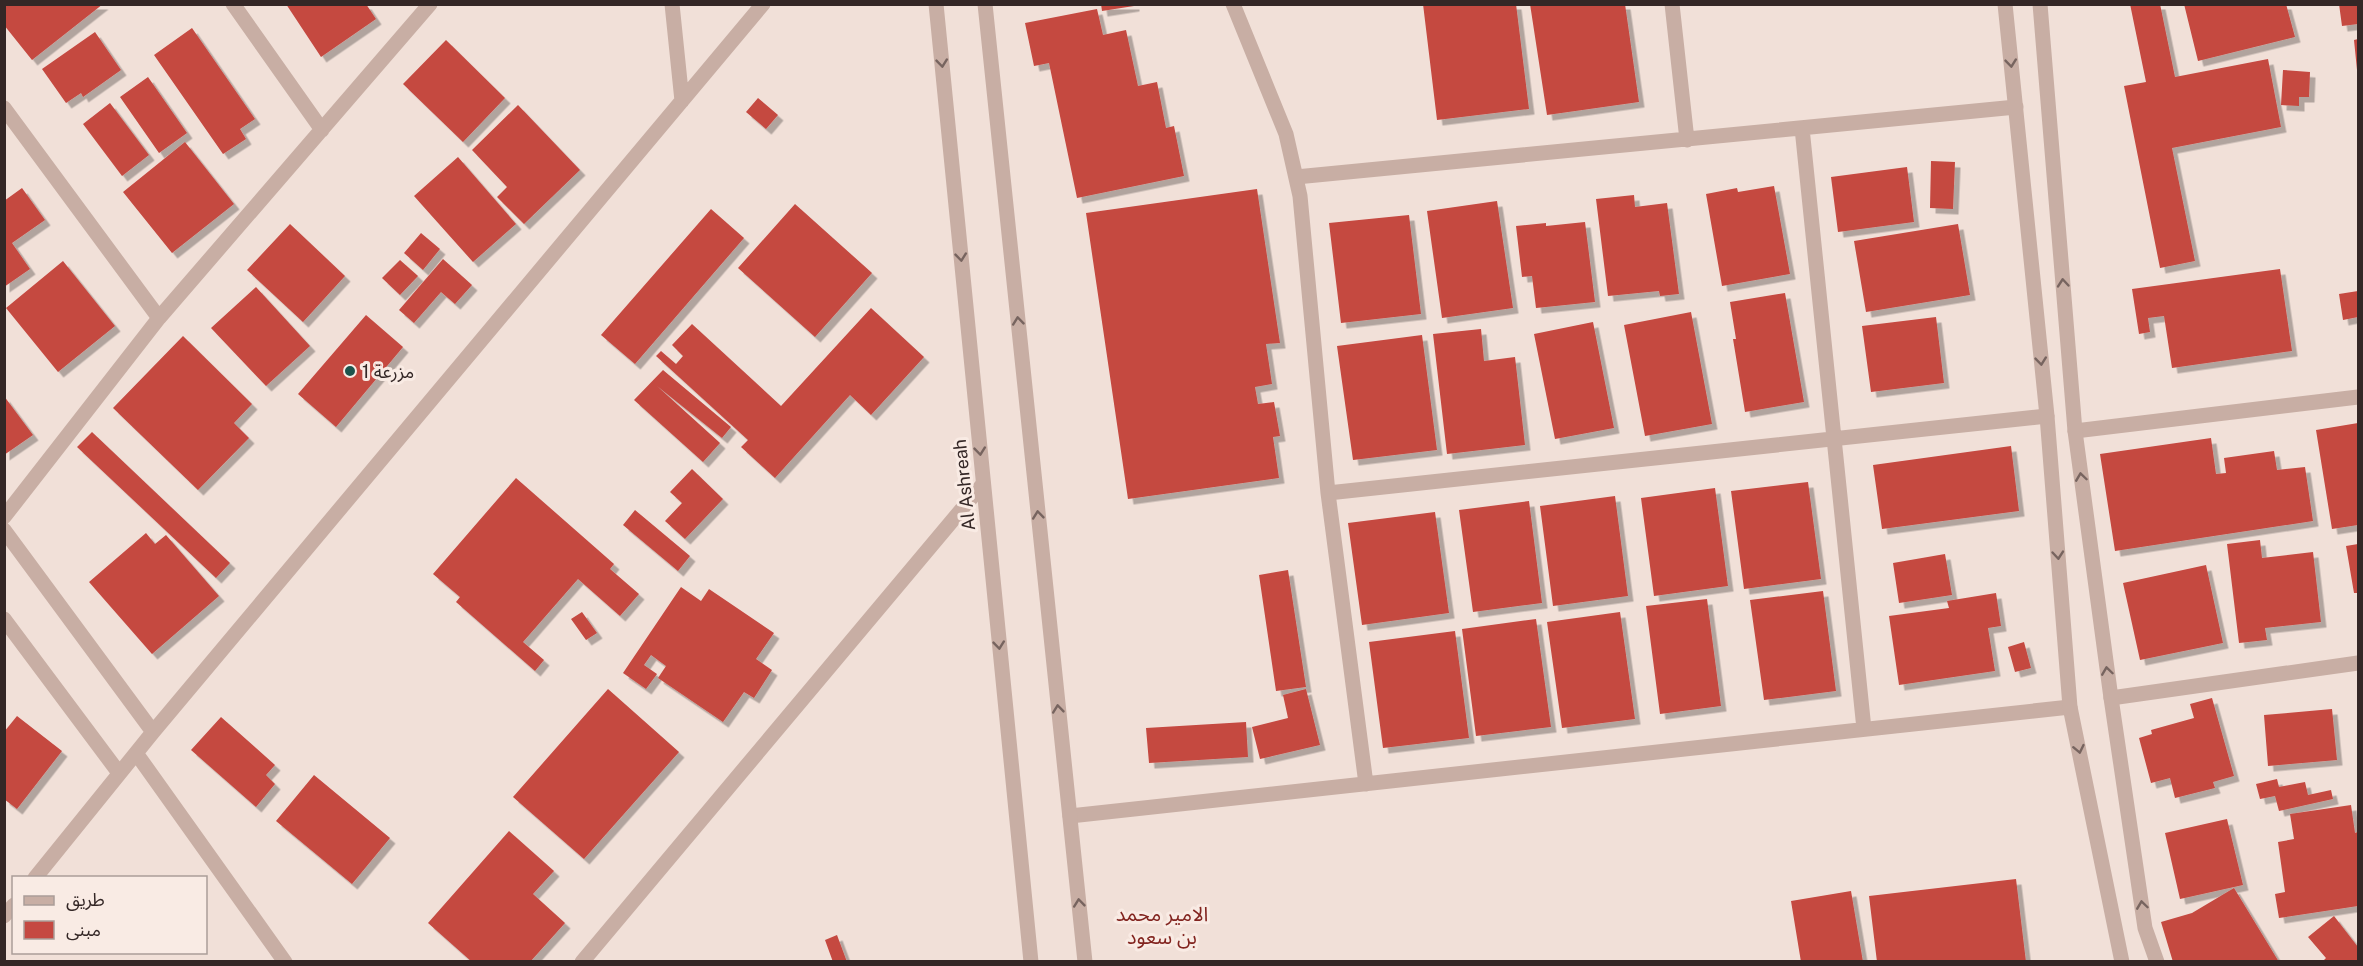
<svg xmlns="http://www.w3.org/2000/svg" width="2363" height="966" font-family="'Public Sans','Noto Sans Arabic',sans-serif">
	<defs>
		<filter id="shadow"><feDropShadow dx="5.5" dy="5.5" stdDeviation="0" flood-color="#0004"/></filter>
	</defs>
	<rect width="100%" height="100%" fill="#f1e0d8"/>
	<path fill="#c54841" filter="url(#shadow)" d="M4,4H103L32,60L4,25Z
		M286,4H366L376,19L321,57Z
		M1101,4H1134V6L1102,11Z
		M1423,4H1516L1529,109L1437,120Z
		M1530,4H1625L1639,102L1547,115Z
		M2130,4H2160L2175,77L2268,59L2281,127L2172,148L2195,261L2160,268L2124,86L2146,82Z
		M2184,4H2286L2295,37L2198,61Z
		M2339,4H2358V24L2342,26Z
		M1097,9L1103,35L1126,30L1138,86L1157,82L1166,128L1174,126L1184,176L1077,198L1049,63L1034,66L1025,23Z
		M192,28L255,119L240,129L246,139L223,154L154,55Z
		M95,32L121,70L83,97L81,93L66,103L42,69Z
		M2358,39V70H2357L2354,40Z
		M446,40L505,98L463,142L403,84Z
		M2283,70L2310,72L2309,97H2299V106L2281,105Z
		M148,77L187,133L159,153L120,97Z
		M758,98L778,115L766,129L746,112Z
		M110,103L149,155L122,176L83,124Z
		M518,105L580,170L524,224L497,197L507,187L472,150Z
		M185,142L234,204L172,253L123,192Z
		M458,157L516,224L473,262L414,196Z
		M1931,161L1955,162L1953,209L1930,208Z
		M1907,167L1914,222L1838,232L1831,177Z
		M1774,186L1790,274L1722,286L1706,194L1737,188L1738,192Z
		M22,188L45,220L12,243L30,269L4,287V201Z
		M1257,189L1280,343L1266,344L1272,384L1255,387L1258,404L1274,402L1280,436L1273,437L1279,478L1128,499L1086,213Z
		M1634,195L1635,207L1667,203L1679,294L1660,296L1659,291L1608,296L1596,199Z
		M1497,201L1513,308L1442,318L1427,211Z
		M795,204L872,273L815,337L738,268Z
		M711,209L744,238L635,364L601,335Z
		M1409,215L1421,314L1341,323L1329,223Z
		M1585,222L1595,302L1536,308L1532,276L1522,277L1516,226L1546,223V226Z
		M290,224L345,276L303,322L247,270Z
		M1958,224L1970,295L1866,312L1854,241Z
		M421,233L440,249L423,270L404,253Z
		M443,259L472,285L455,304L441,292L414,323L399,310Z
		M400,260L418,276L400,295L382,278Z
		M63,261L115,326L58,372L6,308Z
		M2280,269L2292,351L2172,368L2164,316L2148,318L2150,332L2139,334L2132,289Z
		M256,287L310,346L266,386L211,328Z
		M2358,291V317L2343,320L2339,294Z
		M1785,293L1804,402L1745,412L1733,339H1736L1730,302Z
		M871,308L924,357L871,415L850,395L775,478L741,447L748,440L656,356L661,351L676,364L683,356L672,345L692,324L781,406Z
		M1691,312L1712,424L1645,436L1624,325Z
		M366,315L403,347L336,427L298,394Z
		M1936,317L1944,383L1871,392L1862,326Z
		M1593,322L1614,428L1555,439L1534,334Z
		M1481,329L1484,361L1515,357L1525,445L1447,454L1433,334Z
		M1422,335L1437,450L1353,460L1337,346Z
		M183,336L252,404L234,423L249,438L198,490L113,408Z
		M663,370L731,427L722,438L657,386L720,443L703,462L634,400Z
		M4,396L33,435L4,455Z
		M2358,423V525L2332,529L2316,430Z
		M92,432L230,563L216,578L77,447Z
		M2211,438L2216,474L2226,473L2224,458L2274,451L2277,470L2305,467L2313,521L2115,551L2100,454Z
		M2011,446L2019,511L1882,529L1873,465Z
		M692,469L723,499L685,539L665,521L682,503L670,492Z
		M516,478L614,564L610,569L639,594L620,616L578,579L523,642L544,660L535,671L456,602L460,597L433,574Z
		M1808,482L1821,579L1744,589L1731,491Z
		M1715,488L1728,586L1654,596L1641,498Z
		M1615,496L1628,596L1553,606L1540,506Z
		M1529,501L1542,603L1473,612L1459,510Z
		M635,510L690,556L678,571L623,525Z
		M1435,512L1449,613L1362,625L1348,523Z
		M146,533L155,544L166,535L219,596L152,654L89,582Z
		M2260,540L2262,558L2313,552L2321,622L2265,628L2267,640L2239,643L2227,544Z
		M2358,544V593H2354L2346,546Z
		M1945,554L1952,595L1899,603L1893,563Z
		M2206,565L2223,643L2140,660L2123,583Z
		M1288,570L1306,687L1276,691L1259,575Z
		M681,587L701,601L709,589L774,633L756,659L772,670L754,698L744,692L723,722L658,678L666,666L651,655L644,665L657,674L646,689L623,673Z
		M1823,591L1836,691L1764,700L1750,600Z
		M1996,593L2001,626L1988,628L1995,671L1899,685L1889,616L1949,608L1947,601Z
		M1707,599L1721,706L1660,714L1646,606Z
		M582,612L597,633L586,640L571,619Z
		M1620,612L1635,719L1562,728L1547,622Z
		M1536,619L1551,727L1476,736L1462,629Z
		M1455,631L1469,738L1383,748L1369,642Z
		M2024,642L2031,668L2015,672L2008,647Z
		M608,689L679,752L584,859L513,797Z
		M1306,689L1320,745L1260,759L1252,727L1288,718L1283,695Z
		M2212,698L2234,776L2213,782L2215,788L2175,798L2170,778L2151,783L2139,738L2152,734L2151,730L2194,718L2190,704Z
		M2332,709L2337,760L2268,766L2264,715Z
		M17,716L62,751L17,809L4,799V732Z
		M221,717L275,765L266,775L275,784L256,807L191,750Z
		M1246,722L1248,757L1149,763L1146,728Z
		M314,775L390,838L352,884L276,821Z
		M2277,779L2279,787L2305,782L2308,795L2331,790L2333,799L2279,811L2275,796L2260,799L2256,784Z
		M2351,805L2355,833L2358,832V906L2279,918L2275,894L2285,892L2278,842L2294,839L2290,814Z
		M2227,819L2243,885L2180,899L2165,833Z
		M509,831L554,871L533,894L565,923L530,962H472L428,923Z
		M2016,879L2026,962H1877L1869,896Z
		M2234,888L2279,962H2173L2161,922L2192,913Z
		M1851,891L1863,962H1801L1791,901Z
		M2334,916L2358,947V962H2322L2326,958L2308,937Z
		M837,935L847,962H833L825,940Z"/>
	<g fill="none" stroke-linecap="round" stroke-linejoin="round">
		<path stroke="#c8aea4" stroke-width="15" d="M233,4L322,130
			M672,4L682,101
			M1233,4L1286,134L1300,196L1328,493L1366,784
			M1672,4L1687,140
			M4,108L159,318
			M1802,128L1864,729
			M1296,177L2016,107
			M2075,431L2358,397
			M1328,493L2047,416
			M4,517L159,318L430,4
			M4,530L153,732
			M4,619L119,773
			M2111,698L2358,663
			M136,753L285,962
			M1070,816L2070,707
			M35,878L153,732L763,4
			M4,916L14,905
			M582,962L983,484"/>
		<path stroke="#c8aea4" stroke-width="15" d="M936,4L1031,962
			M985,4L1085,962
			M2005,4L2047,416L2070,707L2122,962
			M2040,4L2075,431L2111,698L2145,928L2157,962"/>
	</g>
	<defs><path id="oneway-chevron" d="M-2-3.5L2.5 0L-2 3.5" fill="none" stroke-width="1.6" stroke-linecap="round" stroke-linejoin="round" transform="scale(1.5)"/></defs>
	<g stroke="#77645f">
		<use href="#oneway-chevron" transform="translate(942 63) rotate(84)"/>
		<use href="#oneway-chevron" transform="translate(2011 63) rotate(84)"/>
		<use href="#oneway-chevron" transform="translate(961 257) rotate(84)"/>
		<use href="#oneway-chevron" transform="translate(2063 283) rotate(-95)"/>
		<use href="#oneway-chevron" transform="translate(1018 321) rotate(-96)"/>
		<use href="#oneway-chevron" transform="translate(2041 361) rotate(84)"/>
		<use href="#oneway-chevron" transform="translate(980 451) rotate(84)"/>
		<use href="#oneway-chevron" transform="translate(2081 477) rotate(-98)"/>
		<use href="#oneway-chevron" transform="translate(1038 515) rotate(-96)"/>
		<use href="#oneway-chevron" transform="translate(2058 555) rotate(85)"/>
		<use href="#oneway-chevron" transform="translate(999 645) rotate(84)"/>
		<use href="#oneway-chevron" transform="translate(2107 671) rotate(-98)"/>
		<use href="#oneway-chevron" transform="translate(1058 709) rotate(-96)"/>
		<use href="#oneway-chevron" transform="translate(2079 749) rotate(78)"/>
		<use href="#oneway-chevron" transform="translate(1079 903) rotate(-96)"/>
		<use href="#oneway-chevron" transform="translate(2142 905) rotate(-98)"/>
	</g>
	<circle fill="#1c544d" stroke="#f9ebe4" stroke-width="2" cx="350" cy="371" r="6"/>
	<g text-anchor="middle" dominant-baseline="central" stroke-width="6" stroke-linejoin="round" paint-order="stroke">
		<g font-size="18" fill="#342726" stroke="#f9ebe4" text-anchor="start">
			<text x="362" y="371">مزرعة 1</text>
		</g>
		<g font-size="18" fill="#342726" stroke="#f9ebe4">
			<text transform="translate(964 485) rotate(-96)">Al Ashreah</text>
		</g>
		<g font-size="20" fill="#82241f" stroke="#f9ebe4">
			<text x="1162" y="914">الامير محمد<tspan x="1162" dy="23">بن سعود</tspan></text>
		</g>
	</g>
	<rect width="2363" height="966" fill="none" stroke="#342726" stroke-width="12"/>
	<rect x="12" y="876" width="195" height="78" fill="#f9ebe4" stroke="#aa9d98" stroke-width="1.5"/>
	<rect x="24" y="896" width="30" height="9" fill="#c8aea4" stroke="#aa9d98" stroke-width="1.5"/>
	<text x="66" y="906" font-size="18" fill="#342726">طريق</text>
	<rect x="24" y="921" width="30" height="18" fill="#c54841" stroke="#aa9d98" stroke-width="1.5"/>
	<text x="66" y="936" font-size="18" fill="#342726">مبنى</text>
</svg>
